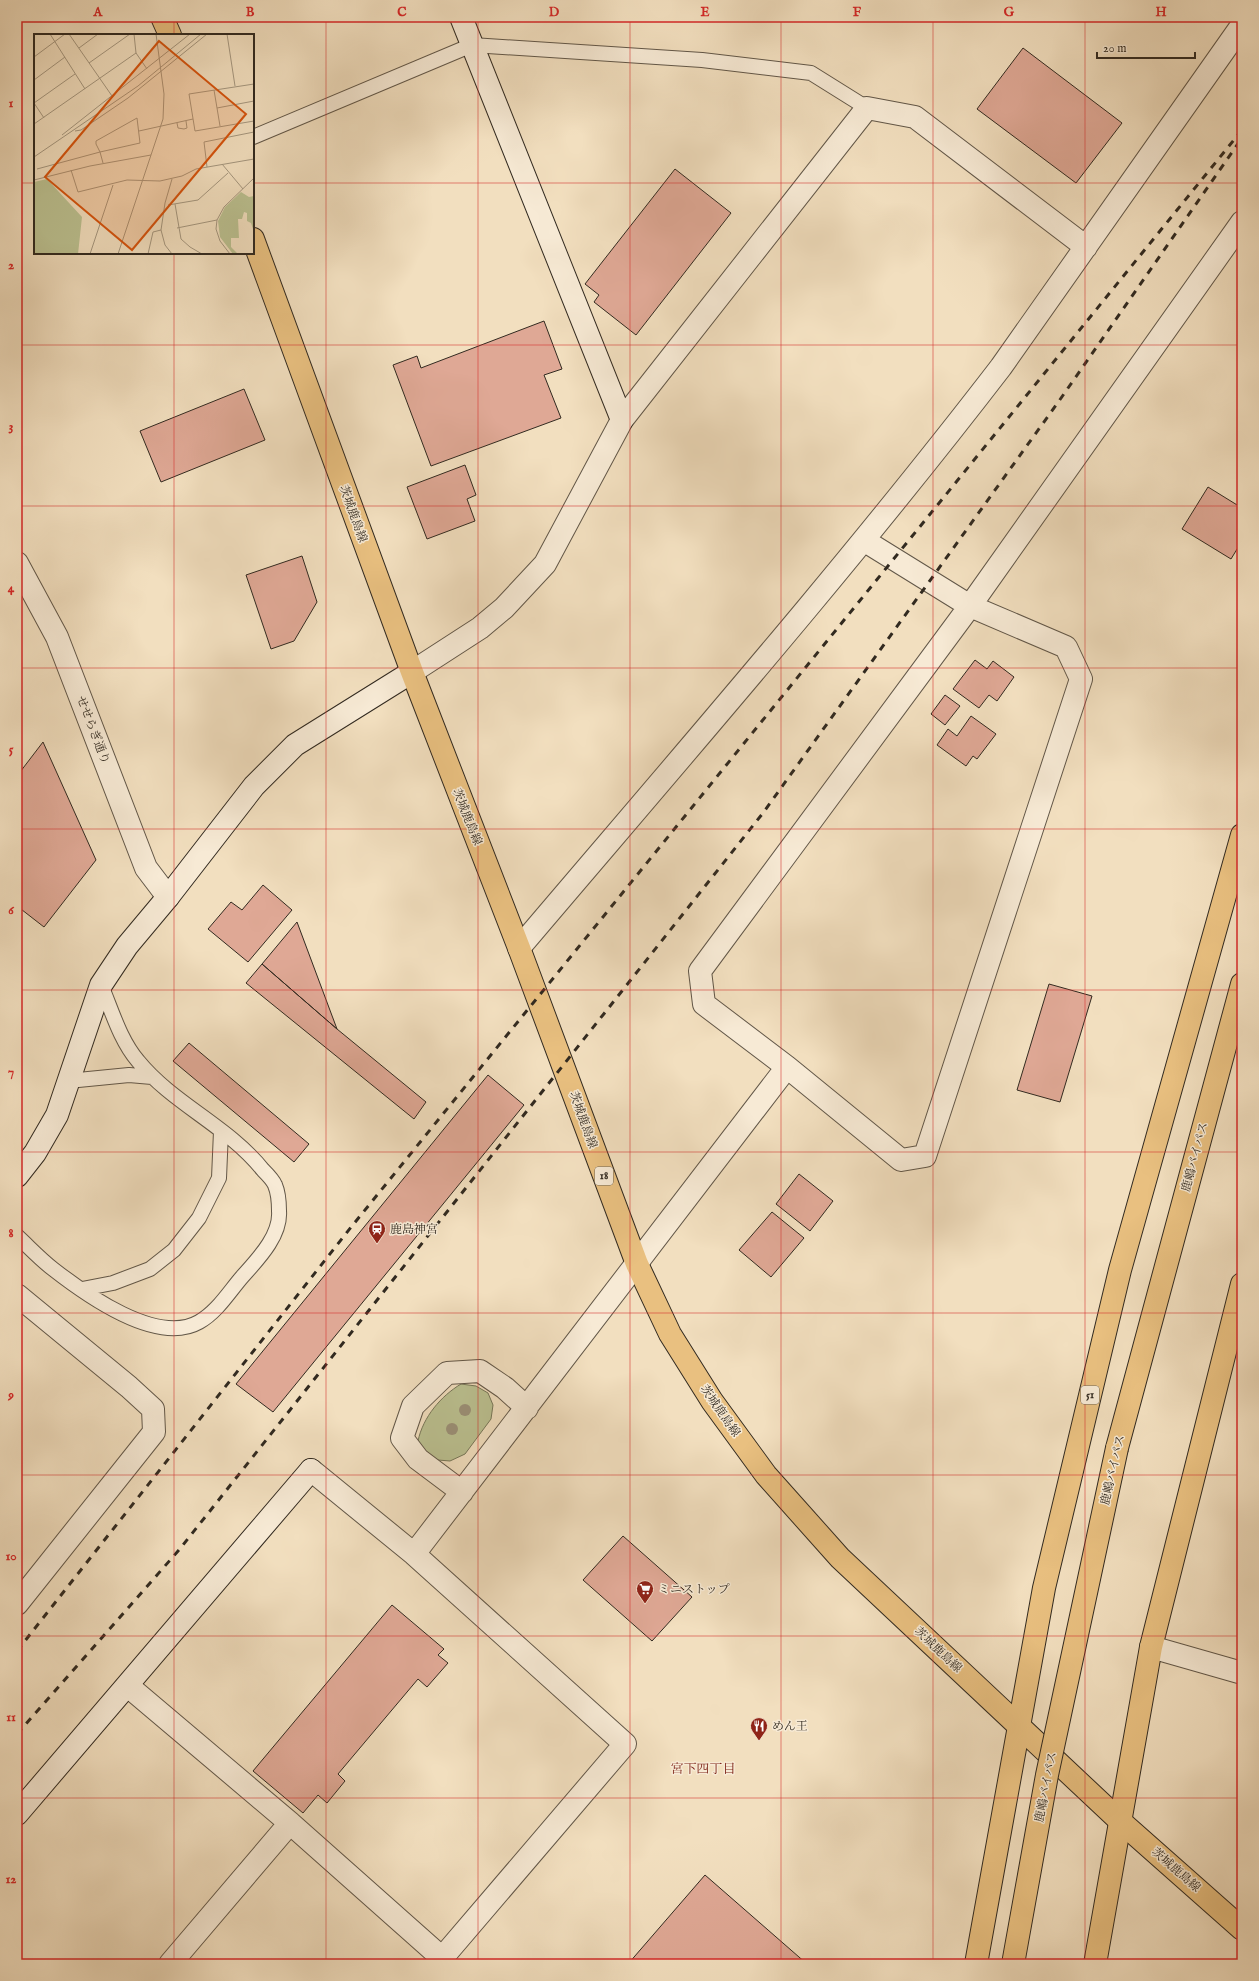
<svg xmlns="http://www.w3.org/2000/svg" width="1259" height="1981" font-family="'IM FELL English','Noto Serif JP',serif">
	<rect width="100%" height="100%" fill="#f2dfbf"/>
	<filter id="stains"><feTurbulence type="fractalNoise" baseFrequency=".005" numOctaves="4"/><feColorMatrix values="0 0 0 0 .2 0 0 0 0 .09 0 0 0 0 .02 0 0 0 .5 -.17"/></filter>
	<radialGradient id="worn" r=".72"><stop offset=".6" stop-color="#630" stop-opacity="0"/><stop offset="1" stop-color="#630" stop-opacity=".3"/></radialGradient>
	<path fill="#bbc191" stroke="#767658" d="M461,1384L476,1386L488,1393L493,1405L491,1419L465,1454L450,1461L438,1460L428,1454L418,1441C423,1417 441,1396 461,1384Z"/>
	<path fill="#dfa895" stroke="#322a20" d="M1023,48L1122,123L1076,183L977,109Z
		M675,169L731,213L636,335L594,302L599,295L585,284Z
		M544,321L562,369L544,375L561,418L431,466L393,365L417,356L421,368Z
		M244,389L265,440L161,482L140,431Z
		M465,465L476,495L467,499L475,521L427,539L407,487Z
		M1208,487L1242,508V541L1231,559L1182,529Z
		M302,556L317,602L294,641L271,649L246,575Z
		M975,660L987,669L993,661L1014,677L997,701L989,695L979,708L953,689Z
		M945,695L960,706L945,725L931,714Z
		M971,716L996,734L977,759L973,756L966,766L937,745L948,729L957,736Z
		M43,742L96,860L44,927L17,906V776Z
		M263,885L292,910L248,962L208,929L231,902L242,910Z
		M297,922L337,1029L262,964Z
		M262,964L337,1029L426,1102L414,1119L246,983Z
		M1049,984L1092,996L1060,1102L1017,1090Z
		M189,1043L309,1144L294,1162L173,1061Z
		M488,1075L524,1105L273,1412L236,1384Z
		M799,1174L833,1201L810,1231L776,1204Z
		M772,1212L804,1238L771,1277L739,1250Z
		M623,1536L692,1597L652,1641L583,1580Z
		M392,1605L444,1649L438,1655L448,1663L427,1687L418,1679L338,1774L345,1781L327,1803L318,1795L303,1813L253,1771Z
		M705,1875L807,1964H628Z"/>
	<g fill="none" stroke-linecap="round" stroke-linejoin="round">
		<g stroke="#625748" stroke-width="16">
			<path id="lane" d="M253,137L472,45L702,60L811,73L867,108
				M68,1081L129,1075L152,1077
				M17,1236C29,1247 40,1259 53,1269C85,1294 157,1346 199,1322C217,1312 229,1292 242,1277C257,1260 281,1236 279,1211C279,1203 278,1192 275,1185C273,1180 267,1174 263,1170C228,1126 173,1104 138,1061C120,1040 112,1011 101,985
				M82,1289L113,1283L150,1269L174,1250L199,1218L219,1178L221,1131"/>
		</g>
		<g stroke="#625748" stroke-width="24">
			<path id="street" d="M865,541L970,606L1066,647L1081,679L925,1156L901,1160L787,1067L704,1004L700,971L970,606L1242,222
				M17,563L57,637L146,868L168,897
				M412,672L480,628L504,608L545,564L622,420L867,108L915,117L1086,247
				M519,948C682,756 848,566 1001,367L1242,25
				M17,1295L129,1387L153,1409L154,1432L17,1604
				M311,1470L414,1554L625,1744L437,1964
				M462,1492L418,1459L402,1438L413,1406L447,1373L480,1371L505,1388L527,1408
				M414,1554L787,1067
				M1151,1647L1242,1673
				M128,1686L290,1823L442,1958
				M170,1964L290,1823"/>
		</g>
		<g stroke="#322a20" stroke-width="24">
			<path id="secondary" d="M461,17L622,420
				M17,1176L35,1153L57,1115L101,985L127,946L168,897L254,786L295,745L412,672
				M17,1814L311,1470"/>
		</g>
		<g stroke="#322a20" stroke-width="24">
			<path id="primary" d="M162,17L170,35
				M253,239L412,672L519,948L637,1264L670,1334L712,1401L766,1475L840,1558L1120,1821L1242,1929"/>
		</g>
		<g stroke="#322a20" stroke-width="24">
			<path id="highway" d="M1117,1448L1242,984
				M976,1964L1044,1588L1120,1270L1242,835
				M1095,1964L1151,1647L1242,1284"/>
		</g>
		<use href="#lane" stroke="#f7ead5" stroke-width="14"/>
		<use href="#street" stroke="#f7ead5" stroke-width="22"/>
		<use href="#secondary" stroke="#f7ead5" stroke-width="22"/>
		<use href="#primary" stroke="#e9c080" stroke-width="22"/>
		<use href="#highway" stroke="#e9c080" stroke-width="22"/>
		<path stroke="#322a20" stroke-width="3" stroke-dasharray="7 7" stroke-linecap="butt" d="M17,1651L352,1226L1242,130
			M17,1734L179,1550L763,813L1059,401L1242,138"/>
		<g stroke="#322a20" stroke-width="24" stroke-linecap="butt">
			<path id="highway-bridge" d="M1013,1964L1047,1775L1117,1448"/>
		</g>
		<use href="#highway-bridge" stroke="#e9c080" stroke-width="22"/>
	</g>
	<g fill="#9b9077">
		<circle cx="465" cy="1410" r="6"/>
		<circle cx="452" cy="1429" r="6"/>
	</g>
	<path fill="none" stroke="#d62828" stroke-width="1" stroke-opacity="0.55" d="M174,17V35M326,17V1964M478,17V1964M630,17V1964M781,17V1964M933,17V1964M1085,17V1964M17,183H35M253,183H1242M174,253V1964M17,345H1242M17,506H1242M17,668H1242M17,829H1242M17,990H1242M17,1152H1242M17,1313H1242M17,1475H1242M17,1636H1242M17,1798H1242"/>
	<defs>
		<g id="station-pin" transform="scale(0.9)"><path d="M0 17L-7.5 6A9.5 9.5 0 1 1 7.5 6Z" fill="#8f2418" stroke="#f7ead5"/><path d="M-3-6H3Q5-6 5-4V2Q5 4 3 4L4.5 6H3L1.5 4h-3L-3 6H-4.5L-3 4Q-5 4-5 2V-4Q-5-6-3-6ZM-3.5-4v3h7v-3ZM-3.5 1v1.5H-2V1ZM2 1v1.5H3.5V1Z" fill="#fff"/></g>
		<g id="supermarket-pin" transform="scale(0.9)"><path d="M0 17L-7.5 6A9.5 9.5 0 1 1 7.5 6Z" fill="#8f2418" stroke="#f7ead5"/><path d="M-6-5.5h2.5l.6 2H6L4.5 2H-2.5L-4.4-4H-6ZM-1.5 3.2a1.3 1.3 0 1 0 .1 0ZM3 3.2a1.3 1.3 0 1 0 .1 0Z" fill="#fff"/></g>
		<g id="restaurant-pin" transform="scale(0.9)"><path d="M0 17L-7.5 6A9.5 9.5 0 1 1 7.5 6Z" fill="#8f2418" stroke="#f7ead5"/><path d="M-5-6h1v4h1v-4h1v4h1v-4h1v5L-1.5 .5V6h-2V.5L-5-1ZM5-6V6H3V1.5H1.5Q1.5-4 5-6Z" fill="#fff"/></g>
	</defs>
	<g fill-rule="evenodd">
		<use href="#station-pin" x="377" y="1229"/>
		<use href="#supermarket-pin" x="645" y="1589"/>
		<use href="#restaurant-pin" x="759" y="1726"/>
	</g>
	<g text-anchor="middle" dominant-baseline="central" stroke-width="3" stroke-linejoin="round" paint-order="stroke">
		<g fill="#f7ead5" stroke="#6d6456" stroke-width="1">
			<rect x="595" y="1167" width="18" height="18" rx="3"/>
			<rect x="1081" y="1386" width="18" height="18" rx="3"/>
		</g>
		<g font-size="11" font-weight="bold" fill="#322a20">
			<text x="604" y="1176">18</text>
			<text x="1090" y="1395">51</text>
		</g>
		<g font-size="12" fill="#322a20" stroke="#f7ead5">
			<text transform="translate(353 514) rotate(70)">茨城鹿島線</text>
			<text transform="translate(93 730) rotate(69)">せせらぎ通り</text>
			<text transform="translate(467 817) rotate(68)">茨城鹿島線</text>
			<text transform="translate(583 1120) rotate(70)">茨城鹿島線</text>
			<text transform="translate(1195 1157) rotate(-75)">鹿嶋バイパス</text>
			<text transform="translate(720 1411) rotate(55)">茨城鹿島線</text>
			<text transform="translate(1113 1470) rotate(-77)">鹿嶋バイパス</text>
			<text transform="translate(938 1650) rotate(43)">茨城鹿島線</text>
			<text transform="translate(1046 1787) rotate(-79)">鹿嶋バイパス</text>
			<text transform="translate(1176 1870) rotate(41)">茨城鹿島線</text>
		</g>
		<g font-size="12" fill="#322a20" stroke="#f7ead5" text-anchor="start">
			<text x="390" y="1229">鹿島神宮</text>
			<text x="658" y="1589">ミニストップ</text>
			<text x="772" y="1726">めん王</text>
		</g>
		<g font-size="13" fill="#7a1f14" stroke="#f7ead5">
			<text x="703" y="1769">宮下四丁目</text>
		</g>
	</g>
	<g transform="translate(34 34)">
		<rect width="220" height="220" fill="#f2dfbf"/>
		<path d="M13,145L48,183L44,220H0V148ZM207,158L215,163L220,162V198L217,189L213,187V179L210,178L208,185H204L205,204H197V213L204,220H199L186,203L184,187L191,173Z" fill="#bbc191"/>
		<path fill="none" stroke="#a5977f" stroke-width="1" d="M16,0L51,55M35,0L78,62M100,0L102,19M193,0L201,52M45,14L64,0M0,23L31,0M55,29L96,0M0,46L31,23M220,50L155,60L161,97L220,87M180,56L186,92M0,69L41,40M0,69L10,84M183,74L220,67M143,89L144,94L150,95L153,94L152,87M0,90L102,19L113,35M41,97L47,96L94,64L173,0M105,97L159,85M28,101L156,0M0,123L104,52L167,0M188,130L209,155M173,133L170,108L220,98M3,135L66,118L106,109L103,84L62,107V110L66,118L69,129M37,136L44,158L93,146L126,147L148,142L162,135L220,125M0,146L56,132L117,121M141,170L147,205L156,213L168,220M134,171L164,166L194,139M143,194L183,186M56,220L79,151M84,220L129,85L130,60L122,0M114,220L119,198L127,196M138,220L131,211L127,196L131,169L138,145M196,220L186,207L182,195L183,186L190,173L220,144"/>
		<path fill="#d6540e" fill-opacity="0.15" stroke="#d6540e" stroke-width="2" d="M125,7L212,80L98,216L11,143Z"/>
		<rect width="220" height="220" fill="none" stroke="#322a20" stroke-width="2"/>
	</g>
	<rect width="1259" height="1981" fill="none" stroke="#f2dfbf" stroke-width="44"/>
	<path d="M1097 52v6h98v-6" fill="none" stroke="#322a20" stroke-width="2"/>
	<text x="1103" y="52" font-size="12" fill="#322a20" stroke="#f7ead5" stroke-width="3" paint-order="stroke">20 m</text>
	<rect x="22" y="22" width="1215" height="1937" fill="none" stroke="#d62828" stroke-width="1.5"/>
	<g font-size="13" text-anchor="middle" font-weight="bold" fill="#d62828">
		<text x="98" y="16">A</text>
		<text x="250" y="16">B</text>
		<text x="402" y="16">C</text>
		<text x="554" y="16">D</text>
		<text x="705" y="16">E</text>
		<text x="857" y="16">F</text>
		<text x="1009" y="16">G</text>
		<text x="1161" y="16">H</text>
		<text x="11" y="107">1</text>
		<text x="11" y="269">2</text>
		<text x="11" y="430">3</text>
		<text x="11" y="592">4</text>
		<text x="11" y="753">5</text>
		<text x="11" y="914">6</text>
		<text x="11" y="1076">7</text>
		<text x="11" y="1237">8</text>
		<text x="11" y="1399">9</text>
		<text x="11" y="1560">10</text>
		<text x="11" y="1721">11</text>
		<text x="11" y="1883">12</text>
	</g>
	<rect width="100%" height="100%" filter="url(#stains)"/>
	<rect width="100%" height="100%" fill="url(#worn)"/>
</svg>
